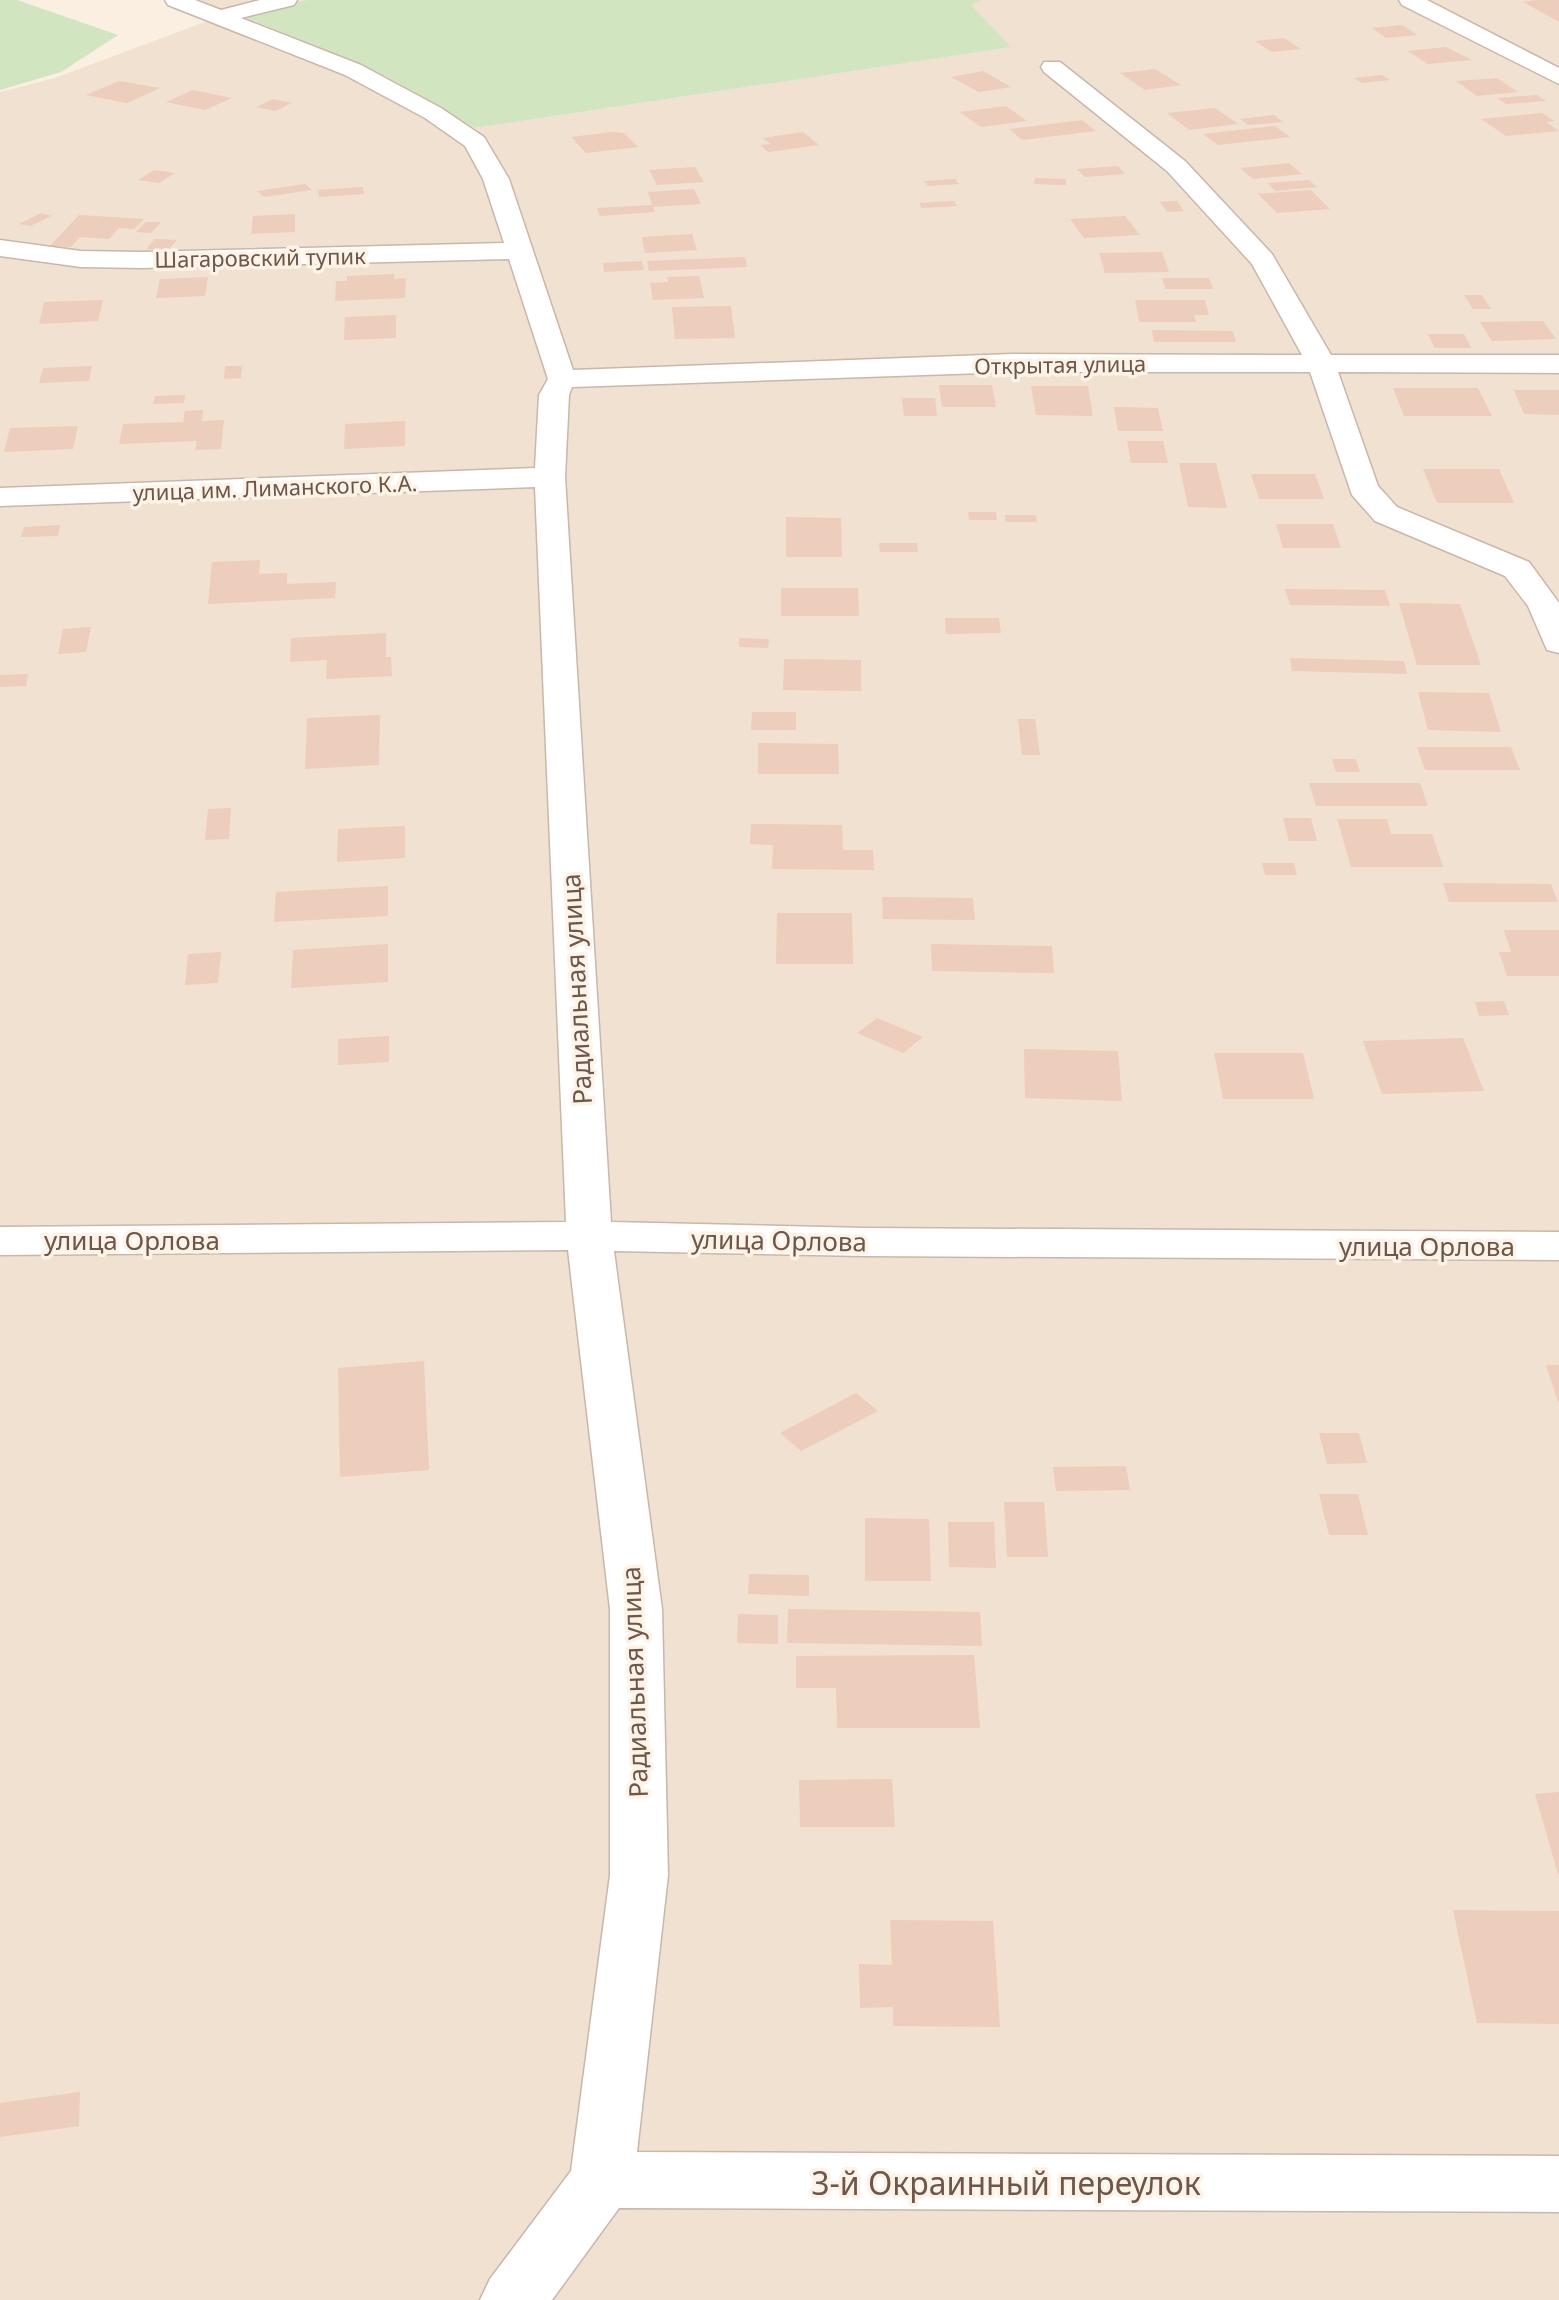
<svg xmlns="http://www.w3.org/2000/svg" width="1559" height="2300" font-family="'Noto Sans',sans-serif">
	<rect width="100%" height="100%" fill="#faefe1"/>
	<path fill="#f1e1d0" d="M176,0H307L245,15L388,77L475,128L1010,47L970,5L982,0H1559V2300H0V92L55,78L221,16Z"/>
	<path fill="#d1e5c1" d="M0,0H17L118,35L61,72L0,90Z
		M307,0H982L971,5L1011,47L475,128L388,77L243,16Z"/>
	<path fill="#edcdbb" d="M1559,0V22L1523,2L1536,0Z
		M1403,25L1417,35L1386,38L1372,28Z
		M1284,38L1301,49L1272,52L1255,41Z
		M1446,47L1472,60L1428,64L1408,51Z
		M1155,69L1181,85L1145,90L1120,73Z
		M983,71L1011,87L979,92L951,77Z
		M1382,75L1390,80L1362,83L1354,78Z
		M1497,78L1518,92L1477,96L1456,81Z
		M119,81L160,88L127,103L86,95Z
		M193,90L232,98L205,110L166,102Z
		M1537,95L1546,101L1506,104L1497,98Z
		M273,99L292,103L275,111L256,107Z
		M1006,106L1027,121L981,127L960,112Z
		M1215,108L1238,124L1189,130L1167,113Z
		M1542,113L1554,121L1546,122L1559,131L1506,136L1481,119Z
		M1274,115L1283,122L1248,125L1240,119Z
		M1082,120L1096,131L1022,140L1009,129Z
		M1275,126L1290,137L1218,145L1203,134Z
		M612,132L624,133L638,147L586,153L571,137Z
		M803,132L819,145L768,152L760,145L770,144L763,138Z
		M1289,163L1302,174L1253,179L1240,168Z
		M1118,166L1125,174L1085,177L1077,169Z
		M695,167L704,182L657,185L649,170Z
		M154,170L175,173L159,183L138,180Z
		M1035,178L1066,179V185L1034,184Z
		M955,179L959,184L928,186L924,181Z
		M1309,180L1317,187L1275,191L1268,183Z
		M305,184L312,190L264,197L257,191Z
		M363,187L364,194L319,197L318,190Z
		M694,189L701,204L653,207L648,192Z
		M1311,190L1330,209L1277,213L1258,194Z
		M954,201L957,206L922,208L919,203Z
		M1177,201L1184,211L1167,212L1160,202Z
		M652,205L655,212L600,216L597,208Z
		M41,213L52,216L30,226L19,224Z
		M295,214V232L251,234L253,216Z
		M79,215L144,219L134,229L119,228L109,239L80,237L71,247L50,246Z
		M1125,216L1140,235L1084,238L1070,219Z
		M146,222H161L151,233L136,232Z
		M692,234L697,250L645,253L642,237Z
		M155,239L177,240L168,250L146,249Z
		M1162,252L1169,272L1105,273L1099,253Z
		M745,257L747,267L649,271L647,261Z
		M642,261L644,270L604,272L603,263Z
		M394,274V279L406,278L405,298L335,301L336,281H347V276Z
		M699,276L704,298L653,300L650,283L668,282L667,277Z
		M208,277L205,296L156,298L160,279Z
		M1162,278H1209L1213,289H1165Z
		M1464,295H1482L1491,309H1473Z
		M103,300L98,321L39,324L44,302Z
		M1135,300H1205L1209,315H1194L1196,322H1139Z
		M731,306L735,338L675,339L672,307Z
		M396,315V338L344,340L345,317Z
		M1543,321L1556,339L1492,341L1480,322Z
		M1152,330L1233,331L1236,342H1154Z
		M1428,334H1464L1471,348H1435Z
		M92,366L89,381L39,383L43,368Z
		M225,366H242L241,378L224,379Z
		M939,385H992L996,407H942Z
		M1031,386H1088L1093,416L1036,415Z
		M1393,388H1478L1492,416H1404Z
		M1514,390H1559V415L1524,414Z
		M185,395L184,403L153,404L155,396Z
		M902,398H935L937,416H904Z
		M1114,407L1158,408L1163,431H1118Z
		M203,410L202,421L224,420L221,449L195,450L197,441L119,444L123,424L183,422L185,411Z
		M405,421V446L344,449L345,424Z
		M78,426L73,449L4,452L10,428Z
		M1127,441H1163L1168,463H1131Z
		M1179,463H1216L1227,508L1188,507Z
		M1423,469H1499L1514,503H1437Z
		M1251,474H1315L1324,499H1259Z
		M968,512H996L997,520H969Z
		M1005,515H1036L1037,522H1006Z
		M786,517L841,518L842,557H786Z
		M1276,524H1333L1341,548H1283Z
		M60,525L58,536L21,537L24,527Z
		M879,543H917L918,552H880Z
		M260,560L259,574L287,573V584L336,582L335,598L208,604L212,562Z
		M781,588H858L859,616H781Z
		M1285,589L1385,590L1390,606L1290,605Z
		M1399,603L1460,604L1481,665H1417Z
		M945,618H999L1001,633L946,634Z
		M91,627L86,652L58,654L63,629Z
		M386,633V657H391L392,676L326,679L327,660L290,662L291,638Z
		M739,638L769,639L768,648L739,647Z
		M1290,658L1404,661L1407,674L1292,671Z
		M784,659L861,660V691L783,690Z
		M28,674L26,686L0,687V675Z
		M1418,692L1489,693L1501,732L1428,730Z
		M752,712H796V730H751Z
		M380,715L379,765L305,769L307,718Z
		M1018,719H1035L1040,755H1022Z
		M758,743L838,744L839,774H758Z
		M1417,747H1511L1520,770H1425Z
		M1332,759H1356L1360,772H1336Z
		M1309,783H1420L1428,806H1316Z
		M231,808L229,839L205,840L208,809Z
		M1283,818H1311L1317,841H1289Z
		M1337,819H1387L1391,834H1432L1443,867H1351Z
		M751,824L842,825L843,850H873L874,870L772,869L773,845L750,844Z
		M405,826V858L337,862L338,829Z
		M1262,863H1294L1297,875H1265Z
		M1443,883L1551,884L1558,902H1449Z
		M388,886V916L274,922L276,892Z
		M882,897L973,898L975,920L883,919Z
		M777,913H852L853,964H776Z
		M1504,930H1559V976H1507L1499,952H1511Z
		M388,944V982L291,988L293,950Z
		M931,944L1052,946L1054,973L932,971Z
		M221,952L218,983L185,985L188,954Z
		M1504,1001L1509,1015L1479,1016L1475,1002Z
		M877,1018L923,1037L903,1053L857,1033Z
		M389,1036V1062L338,1065V1039Z
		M1463,1038L1484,1091L1382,1094L1363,1041Z
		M1024,1049L1118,1051L1122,1101L1025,1098Z
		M1214,1053H1303L1314,1099H1223Z
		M424,1361L429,1470L340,1477L338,1368Z
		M1546,1365H1559V1401L1558,1402Z
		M856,1393L878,1411L801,1451L780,1433Z
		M1319,1433H1359L1367,1463L1327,1464Z
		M1126,1466L1130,1490L1056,1491L1053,1467Z
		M1319,1494H1358L1368,1535H1329Z
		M1004,1502H1044L1048,1557H1007Z
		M865,1518L929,1519L931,1581H865Z
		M948,1522H994L996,1568L949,1567Z
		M749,1574L809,1575V1596L748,1594Z
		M788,1609L980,1612L982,1646L787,1643Z
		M738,1614L778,1615V1644L737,1643Z
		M974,1655L980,1728H837L836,1688H796V1656Z
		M892,1779L895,1827H800L799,1780Z
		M1559,1792V1874H1558L1535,1794Z
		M1453,1910L1559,1911V2024L1477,2023Z
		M890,1920L993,1921L1000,2027L893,2026V2007L860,2008L859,1964L892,1965Z
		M80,2092L79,2126L0,2137V2103Z"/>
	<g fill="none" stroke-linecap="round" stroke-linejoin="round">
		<g stroke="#c9b7a9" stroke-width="3">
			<path id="minor" d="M165,0H195L221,10L260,0H297L294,5L241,18L361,65L441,108L484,137L509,179L573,370L1013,354L1302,355L1252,264L1167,171L1044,72L1041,67L1044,62H1060L1185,161L1272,254L1331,355H1559V373L1338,372L1378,486L1397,507L1529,562L1559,603V653L1547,650L1528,606L1505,576L1375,521L1352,495L1310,372H1013L572,387L569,395L565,477L611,1222L865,1228L1559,1232V1260L865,1256L614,1251L662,1609L668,1875L637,2152L1559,2156V2212L619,2208L552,2300H480L490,2279L571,2171L610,1875V1609L568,1250L0,1255V1227L566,1222L535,487L0,506V488L535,468L539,395L548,379L509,259L141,268L81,267L0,256V240L81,251L141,252L504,243L483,179L465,146L425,118L345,75L168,5Z
				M1399,0H1427L1559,68V84L1402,5Z"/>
		</g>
		<use href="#minor" fill="#fff" fill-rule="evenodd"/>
	</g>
	<g text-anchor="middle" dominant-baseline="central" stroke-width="7" stroke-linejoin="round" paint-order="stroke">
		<g font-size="22" fill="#6e564a" stroke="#fdf4e7">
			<text transform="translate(260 257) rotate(-1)">Шагаровский тупик</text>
			<text transform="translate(1060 364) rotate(-1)">Открытая улица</text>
			<text transform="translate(275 487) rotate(-2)">улица им. Лиманского К.А.</text>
		</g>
		<g font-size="26" fill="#6e564a" stroke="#fdf4e7">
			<text transform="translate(576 989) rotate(-93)">Радиальная улица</text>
			<text x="132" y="1240">улица Орлова</text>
			<text transform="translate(779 1240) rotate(1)">улица Орлова</text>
			<text x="1427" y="1246">улица Орлова</text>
			<text transform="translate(634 1682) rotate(-92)">Радиальная улица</text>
		</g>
		<g font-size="32" fill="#6e564a" stroke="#fdf4e7">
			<text x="1006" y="2182">3-й Окраинный переулок</text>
		</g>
	</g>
</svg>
